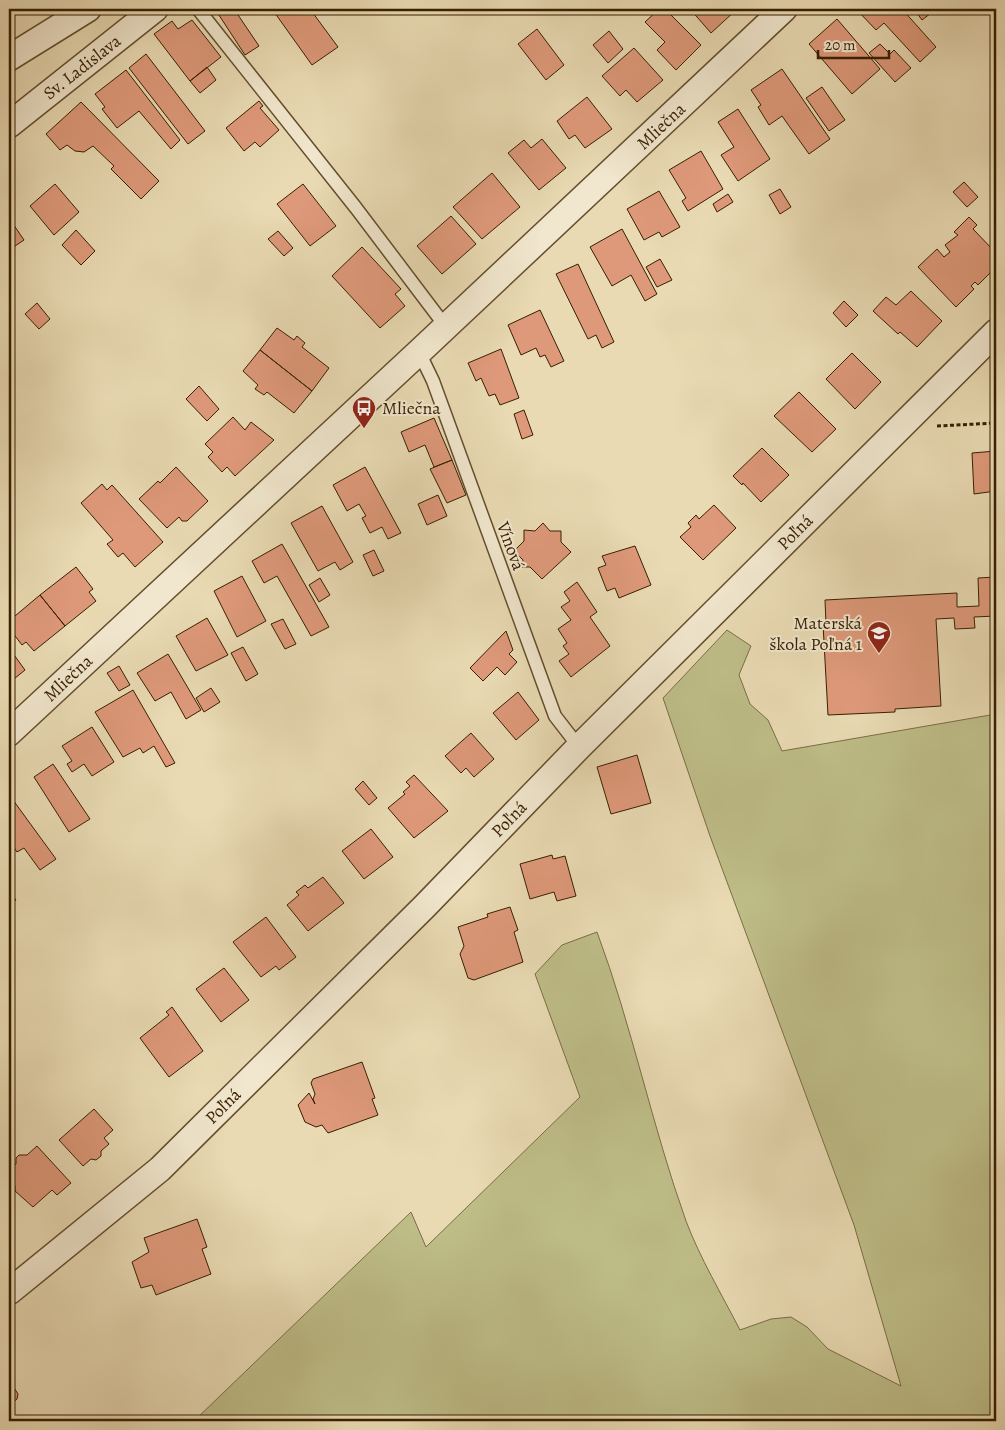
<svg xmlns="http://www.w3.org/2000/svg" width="1005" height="1430" font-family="Alegreya,serif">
	<rect width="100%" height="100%" fill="#e9dab3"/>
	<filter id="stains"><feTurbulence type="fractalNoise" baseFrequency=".004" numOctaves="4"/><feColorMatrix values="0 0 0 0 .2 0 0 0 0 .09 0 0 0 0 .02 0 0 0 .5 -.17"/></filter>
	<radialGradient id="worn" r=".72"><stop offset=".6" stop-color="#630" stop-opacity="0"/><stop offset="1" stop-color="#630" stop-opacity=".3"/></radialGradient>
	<path fill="#bebd88" stroke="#7a6e44" d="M727,630L751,646L739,675L750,704L768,720L782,751L996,714V1421H194L411,1212L426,1247L580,1097L535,974L562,945L597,932C632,1026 652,1126 686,1221C700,1258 722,1295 740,1330L771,1319L791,1317L807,1327L828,1349L901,1386L854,1225L710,836L663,698Z"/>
	<path fill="#de997a" stroke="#371f00" d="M215,9H234L259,46L245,55Z
		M272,9H310L338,47L312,65Z
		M659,9H665L701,45L676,70L657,50L665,42L645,22Z
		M690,9H733L735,11L711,33Z
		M856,9H902L936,47L920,62L884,23L876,30Z
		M914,9H927L931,13L922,20Z
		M948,9H961L953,15Z
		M837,19L880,69L852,94L809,44Z
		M192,20L221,57L190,81L154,34L172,21L178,29Z
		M537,29L564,65L546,80L518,44Z
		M609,31L623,49L608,63L593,45Z
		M880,44L890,54L894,50L911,68L895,82L869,53Z
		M634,48L663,80L637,102L626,90L620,96L602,76Z
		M146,54L205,131L188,144L129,68Z
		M207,67L216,80L200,93L190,81Z
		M782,69L830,139L809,154L782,116L769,125L758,107L761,105L751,90Z
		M126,70L180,140L171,149L139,111L117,128L102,109L105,107L95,94Z
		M822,87L845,120L829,131L806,98Z
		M587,97L612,129L585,148L575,135L569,139L557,121Z
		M259,101L263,106L260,108L279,130L260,147L255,142L244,151L226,128Z
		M81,102L159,181L141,199L111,169L114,166L93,146L84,152L75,151L67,145L60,150L46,134Z
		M738,109L770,159L738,181L721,155L734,147L718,122Z
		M542,139L566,168L539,190L508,153L524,140L531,148Z
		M701,151L723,189L688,211L682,201L686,198L669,170Z
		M492,173L520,207L482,239L453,207Z
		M964,182L978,197L967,207L953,192Z
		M55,184L79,212L54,235L30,206Z
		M303,184L336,226L310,246L277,204Z
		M780,189L791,207L780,214L769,195Z
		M659,191L680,227L662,237L659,232L644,240L627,209Z
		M728,194L733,202L717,212L713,204Z
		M451,216L476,244L442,274L417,246Z
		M969,217L977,225L973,229L996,253V267L978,285L975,282L971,286L974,289L956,307L918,267L937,249L944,257L950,252L945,245L958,235L954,232Z
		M9,218L24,240L9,250Z
		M622,229L657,294L645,301L631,275L612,286L590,247Z
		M76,230L95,251L81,265L62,245Z
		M278,231L293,248L284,256L268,239Z
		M362,247L401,289L395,294L405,306L380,328L332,276Z
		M660,259L672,280L657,287L646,267Z
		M578,264L614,342L602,348L596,335L588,339L556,274Z
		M911,291L942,321L917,347L900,332L898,334L873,311L886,297L896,305Z
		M844,301L858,315L846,327L833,313Z
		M37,303L50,319L39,329L25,314Z
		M540,310L564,361L551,367L545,355L540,357L536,348L521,355L508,325Z
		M277,328L294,340L297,336L305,343L302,347L329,368L312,391L260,350Z
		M501,349L519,398L500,405L495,394L489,396L481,378L476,381L468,363Z
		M260,350L312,391L294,413L267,392L264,395L255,389L258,385L243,371Z
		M852,353L881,382L855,409L826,379Z
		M199,386L219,409L207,421L186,399Z
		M799,392L836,429L812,452L774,416Z
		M524,410L533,435L522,439L514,414Z
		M233,417L245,430L251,422L274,440L235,476L227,467L222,472L208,457L213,452L205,444Z
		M434,418L452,460L434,467L425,445L409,452L401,432Z
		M762,448L789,475L761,502L743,483L742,485L733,476Z
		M996,451V491L974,494L972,453Z
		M452,460L466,495L447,503L430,469Z
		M176,467L208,501L187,521H182L179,517L167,528L139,499L158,481L160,483Z
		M365,467L401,533L388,539L382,527L370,533L362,518L366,516L359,504L347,511L333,485Z
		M102,484L107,490L112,485L163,542L135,567L123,553L118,557L107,544L113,540L81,503Z
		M438,495L447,516L427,525L418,504Z
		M714,505L736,528L703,560L680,537L691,527L688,523L696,515L699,519Z
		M322,506L353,562L340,570L335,562L318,571L291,523Z
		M543,523L550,531H561V542L571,552L542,579L530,567H522L523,560L514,551L524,541V530L535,531Z
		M282,544L329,627L311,636L277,576L264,583L252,561Z
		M635,546L651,585L619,598L615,588L607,591L598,568L606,565L602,556Z
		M374,550L384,571L373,576L363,555Z
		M76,567L93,589L89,592L96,601L65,626L40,595Z
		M242,576L266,621L237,637L214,591Z
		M996,577V616L974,617L975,628L955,629L954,618L936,619L941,706L895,709V712L828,715L823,624H826L825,600L957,593V607L979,606L978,578Z
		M320,578L330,595L319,602L309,585Z
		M577,582L597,612L590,617L610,646L571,677L559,661L569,654L563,646L567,643L558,629L571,620L561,607L570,601L564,592Z
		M40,595L65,626L34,651L26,642L22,645L9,628V621Z
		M207,618L228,655L196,671L176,636Z
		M283,619L296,644L285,649L271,624Z
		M506,631L513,650L509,654L517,662L505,675L497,667L483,681L470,668Z
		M243,647L258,674L246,681L231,653Z
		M9,648L25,670L9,683Z
		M168,654L201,710L186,719L171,692L155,701L137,673Z
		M119,666L130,685L119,691L107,673Z
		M211,688L220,702L204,712L196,698Z
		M133,690L175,763L166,767L154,746L143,753L140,748L123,757L95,712Z
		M518,692L539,720L516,740L493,713Z
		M92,727L114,762L92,776L84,764L72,772L67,764L72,761L62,746Z
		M471,733L494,759L474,777L466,768L461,773L445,756Z
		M637,755L651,803L611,814L597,767Z
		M53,764L90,819L69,832L34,777Z
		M414,775L448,811L414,838L388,808L405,794L403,792L410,786L406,782Z
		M363,781L377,798L369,805L355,789Z
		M13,800L56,859L40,870L24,848L17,852L9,840V803Z
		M371,829L393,857L364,879L342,851Z
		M552,855L553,859L565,856L576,896L557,901L554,892L530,899L520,864Z
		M323,877L344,903L308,931L287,905L299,895L296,892L305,885L308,888Z
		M9,891L16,900L9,905Z
		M510,907L518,930L514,932L523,962L474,980L468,978L460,954L464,946L458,927L488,917L487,914Z
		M266,917L296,957L279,970L276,966L261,977L233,942Z
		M224,968L249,1000L221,1022L196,989Z
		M172,1007L203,1051L169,1077L140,1038L169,1015L166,1012Z
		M362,1062L375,1098L372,1099L378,1115L328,1133L322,1125L316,1127L305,1122L298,1105L309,1093L315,1104L313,1099L315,1094L311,1083L313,1079Z
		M94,1109L113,1130L104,1138L109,1144L101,1151V1156L96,1160L91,1159L83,1166L59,1140Z
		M37,1146L71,1183L57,1195L52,1190L33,1207L15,1191V1186L9,1179V1171L16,1164V1158L19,1155H27Z
		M197,1219L207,1247L202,1249L211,1274L156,1295L152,1285L141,1288L132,1262L149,1252L144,1238Z
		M9,1380L18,1394L17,1399L11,1404L9,1401Z"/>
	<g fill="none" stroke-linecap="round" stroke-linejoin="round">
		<g stroke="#644e2d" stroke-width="15">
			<path id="service" d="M198,9L356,208L446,327
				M419,352L433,381L555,716L579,747"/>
		</g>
		<g stroke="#644e2d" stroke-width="28">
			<path id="minor" d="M9,58L88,9
				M9,125L155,9
				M9,733L419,352L784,9
				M9,1292L160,1169L425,906L579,747L996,332"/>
		</g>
		<path stroke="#371f00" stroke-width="3" stroke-dasharray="4 2.5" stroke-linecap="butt" d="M937,426L996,423"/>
		<use href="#service" stroke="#f1e7ce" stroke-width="12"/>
		<use href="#minor" stroke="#f1e7ce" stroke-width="25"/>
	</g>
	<defs>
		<g id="bus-pin" transform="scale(1.25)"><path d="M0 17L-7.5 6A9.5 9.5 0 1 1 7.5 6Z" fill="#8f2418" stroke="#f1e7ce"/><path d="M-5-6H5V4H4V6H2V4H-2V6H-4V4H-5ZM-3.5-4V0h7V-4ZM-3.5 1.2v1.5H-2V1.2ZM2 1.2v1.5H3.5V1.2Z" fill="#fff"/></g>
		<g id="school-pin" transform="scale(1.25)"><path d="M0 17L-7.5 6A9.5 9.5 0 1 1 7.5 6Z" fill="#8f2418" stroke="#f1e7ce"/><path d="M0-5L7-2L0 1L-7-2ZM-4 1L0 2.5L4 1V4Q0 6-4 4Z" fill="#fff"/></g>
	</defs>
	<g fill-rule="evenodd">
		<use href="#bus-pin" x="364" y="408"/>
		<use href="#school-pin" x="879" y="633"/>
	</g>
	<g text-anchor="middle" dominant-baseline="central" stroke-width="4" stroke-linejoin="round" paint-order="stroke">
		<g font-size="18" fill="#371f00" stroke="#f1e7ce">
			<text transform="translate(82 67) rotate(-38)">Sv. Ladislava</text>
			<text transform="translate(661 126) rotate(-43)">Mliečna</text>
			<text transform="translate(795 532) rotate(-45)">Poľná</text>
			<text transform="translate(511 546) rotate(70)">Vínová</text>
			<text transform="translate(68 678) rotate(-43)">Mliečna</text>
			<text transform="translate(509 819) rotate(-46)">Poľná</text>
			<text transform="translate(223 1106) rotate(-45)">Poľná</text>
		</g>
		<g font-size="18" fill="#371f00" stroke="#f1e7ce" text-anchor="start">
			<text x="382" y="408">Mliečna</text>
			<text x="862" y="623" text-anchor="end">Materská<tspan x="862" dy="21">škola Poľná 1</tspan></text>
		</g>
	</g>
	<rect width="1005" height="1430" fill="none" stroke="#e9dab3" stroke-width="30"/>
	<rect x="10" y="10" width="985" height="1410" fill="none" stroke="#371f00" stroke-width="2.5"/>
	<rect x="15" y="15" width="975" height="1400" fill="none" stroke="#371f00"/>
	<path d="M818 50v8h71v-8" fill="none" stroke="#371f00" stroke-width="2.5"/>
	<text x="825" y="50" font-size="15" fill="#371f00" stroke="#f1e7ce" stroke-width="4" paint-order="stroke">20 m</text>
	<rect width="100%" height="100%" filter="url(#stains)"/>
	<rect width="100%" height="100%" fill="url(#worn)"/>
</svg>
